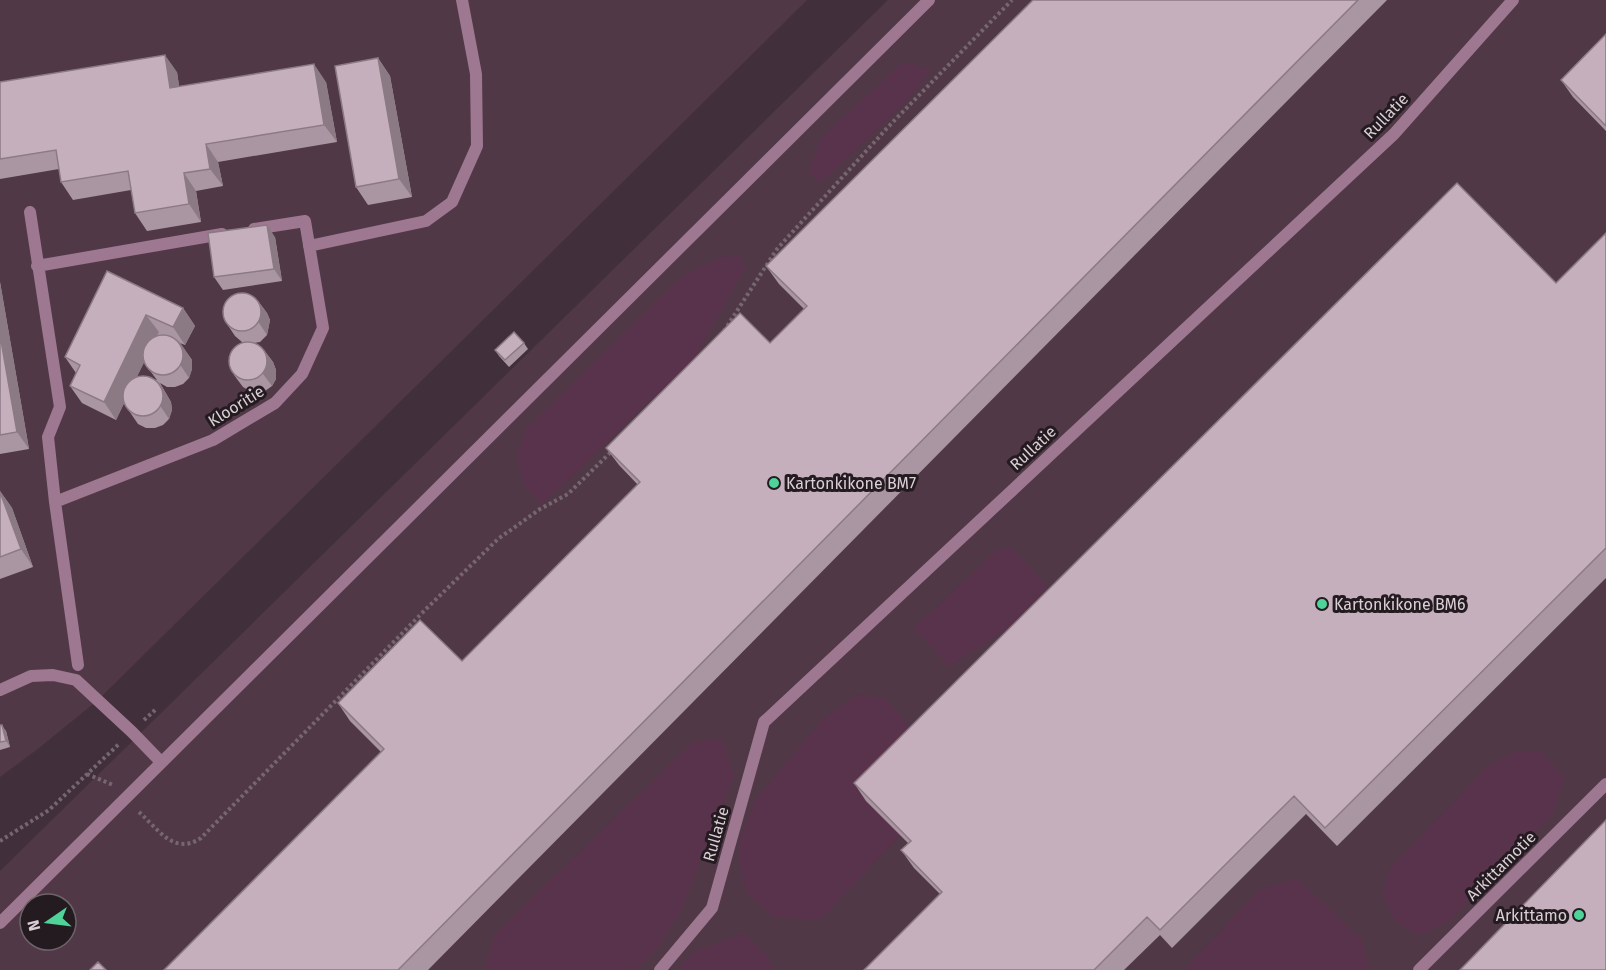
<svg xmlns="http://www.w3.org/2000/svg" width="1606" height="970" font-family="'Fira Sans',sans-serif">
	<rect width="100%" height="100%" fill="#41303b"/>
	<path fill="#503847" fill-rule="evenodd" d="M0,0H807L98,700L39,748L0,777Z
		M888,0H1606V970H0V871ZM30,904H66V940H30Z"/>
	<path fill="#59324c" d="M908,63L931,70L909,98L829,175L818,183L809,171L820,139L901,64Z
		M740,256L745,267L695,358L542,504L525,486L517,457L526,429L684,275L721,257Z
		M1010,547L1048,587L1006,630L949,666L914,628L997,550Z
		M857,695L886,699L924,744L900,835L820,920L773,917L746,892L740,864V840L755,800L822,720Z
		M722,739L734,776L681,911L655,951L636,970H484L495,934L693,742Z
		M1515,752H1542L1564,778L1552,815L1447,923L1418,935L1395,921L1383,895L1389,870L1489,765Z
		M1297,878L1362,940L1370,970H1184L1259,890Z
		M743,933L769,957L772,970H677L694,952Z"/>
	<g fill="none" stroke-linecap="round" stroke-linejoin="round">
		<path stroke="#766670" stroke-width="4" stroke-dasharray="3 3" stroke-linecap="butt" d="M724,331L777,249L889,126L1012,0
			M144,720L155,710
			M87,774L113,785
			M139,812C158,829 174,856 201,838L425,610L498,539L540,509L568,494L613,450
			M0,841L49,810L119,744"/>
		<path stroke="#9e7790" stroke-width="12" d="M30,212L60,407L48,437L55,502L78,665
			M309,246L426,221L452,202L477,146L476,74L462,0
			M37,266L222,234
			M55,502L213,440L275,403L302,374L323,328L305,221L254,229
			M0,690L31,676L53,675L76,680L132,732L161,762
			M0,923L929,0
			M660,970L712,908L764,722L1394,134L1513,0
			M1419,970L1606,784"/>
	</g>
	<path fill="#aa96a3" fill-rule="evenodd" d="M1033,0H1387L428,970H164L381,752L350,721L338,703L462,661L638,485L619,465L606,448L770,343L804,309L779,284L766,266Z
		M1606,34V131L1573,97L1561,80Z
		M378,58L390,76L412,197L368,205L356,187Z
		M177,72L179,86L326,82L337,142L218,162L223,186L196,191L201,222L147,231L135,213L131,190L73,200L61,182L59,169L0,179V82Z
		M1606,233V578L1337,846L1306,814L1172,948L1160,935L1124,970H864L940,894L914,868L901,850L908,843L866,801L854,783L1556,283Z
		M275,237L282,281L223,290L214,277Z
		M107,271L183,308L195,326L185,345L180,343L192,360V369L189,378L183,384L175,387H167L160,383L171,402L172,410L169,419L163,425L155,428H146L138,424L125,405L124,403L116,420L82,403L70,386L76,373L65,357ZM144,362L145,364L157,380L137,376Z
		M0,282L29,449L0,454Z
		M258,301L267,313L270,320L267,335L260,342L254,343L264,350L273,362L276,370V379L272,386L265,391L258,393L250,391L243,387L234,375L245,343L242,342L235,336L227,324Z
		M524,343L528,349L509,367L499,356L495,350Z
		M0,491L12,508L33,567L0,579Z
		M0,725L6,731L10,747L0,750Z"/>
	<path fill="#8b7a84" d="M165,55L177,72L182,105L170,88Z
		M378,58L390,76L412,197L399,179Z
		M314,64L326,82L337,142L324,125Z
		M206,144L218,162L223,186L210,169Z
		M184,173L196,191L201,222L189,204Z
		M267,225L275,237L282,281L274,269Z
		M0,282L29,449L17,432L0,335Z
		M258,301L267,313L270,320L267,335L259,323Z
		M183,308L195,326L185,345L173,327Z
		M146,315L159,332L116,420L104,402Z
		M179,341L192,360V369L189,378L181,366Z
		M264,350L273,362L276,370V379L272,386L263,374Z
		M159,382L171,402L172,410L169,419L161,407Z
		M0,491L12,508L33,567L21,549Z
		M2,725L6,731L10,747L6,741Z"/>
	<path fill="#c6afbd" stroke="#8b7a84" stroke-width="1.5" d="M1033,0H1358L398,970H164L384,749L338,703L420,620L462,661L640,482L606,448L740,313L770,343L807,306L766,266Z
		M1606,34V126L1561,80Z
		M165,55L170,88L314,64L324,125L206,144L210,169L184,173L189,204L135,213L128,171L61,182L56,150L0,159V82Z
		M378,58L399,179L356,187L335,66Z
		M1457,183L1556,283L1606,233V548L1325,828L1294,796L1160,930L1147,917L1094,970H864L942,892L901,850L911,841L854,783Z
		M267,225L274,269L214,277L208,233Z
		M107,271L183,308L173,327L146,315L104,402L70,386L80,365L65,357Z
		M223 312a19 19 0 1 1 38 0a19 19 0 1 1-38 0Z
		M514,332L524,343L505,360L495,350Z
		M143 355a20 20 0 1 1 40 0a20 20 0 1 1-40 0Z
		M0,335L17,432L0,435Z
		M229 361a19 19 0 1 1 38 0a19 19 0 1 1-38 0Z
		M123 396a20 20 0 1 1 40 0a20 20 0 1 1-40 0Z
		M0,492L21,549L0,557Z
		M0,725H2L6,741L0,742Z
		M1606,820V970H1460Z
		M98,962L106,970H90Z"/>
	<g fill="#50d398" stroke="#231b20" stroke-width="2">
		<circle cx="774" cy="483" r="6"/>
		<circle cx="1322" cy="604" r="6"/>
		<circle cx="1579" cy="915" r="6"/>
	</g>
	<g text-anchor="middle" dominant-baseline="central" stroke-width="6" stroke-linejoin="round" paint-order="stroke">
		<g font-size="16" fill="#dbcfd6" stroke="#231b20">
			<text transform="translate(1386 116) rotate(-46)">Rullatie</text>
			<text transform="translate(236 406) rotate(-32)">Klooritie</text>
			<text transform="translate(1033 448) rotate(-43)">Rullatie</text>
			<text transform="translate(716 834) rotate(-74)">Rullatie</text>
			<text transform="translate(1501 866) rotate(-45)">Arkittamotie</text>
		</g>
		<g font-size="16" fill="#dbcfd6" stroke="#231b20" text-anchor="start">
			<text x="786" y="483">Kartonkikone BM7</text>
			<text x="1334" y="604">Kartonkikone BM6</text>
			<text x="1567" y="915" text-anchor="end">Arkittamo</text>
		</g>
	</g>
	<g transform="translate(48 922) rotate(256)"><circle r="28" fill="#231b20" stroke="#6d6369" stroke-width="1.5"/>
	<path d="M0-4.5L10 22L0 15L-10 22Z" fill="#50d398"/>
	<text y="-9" font-size="16" font-weight="bold" text-anchor="middle" fill="#dbcfd6">N</text>
	</g>
</svg>
